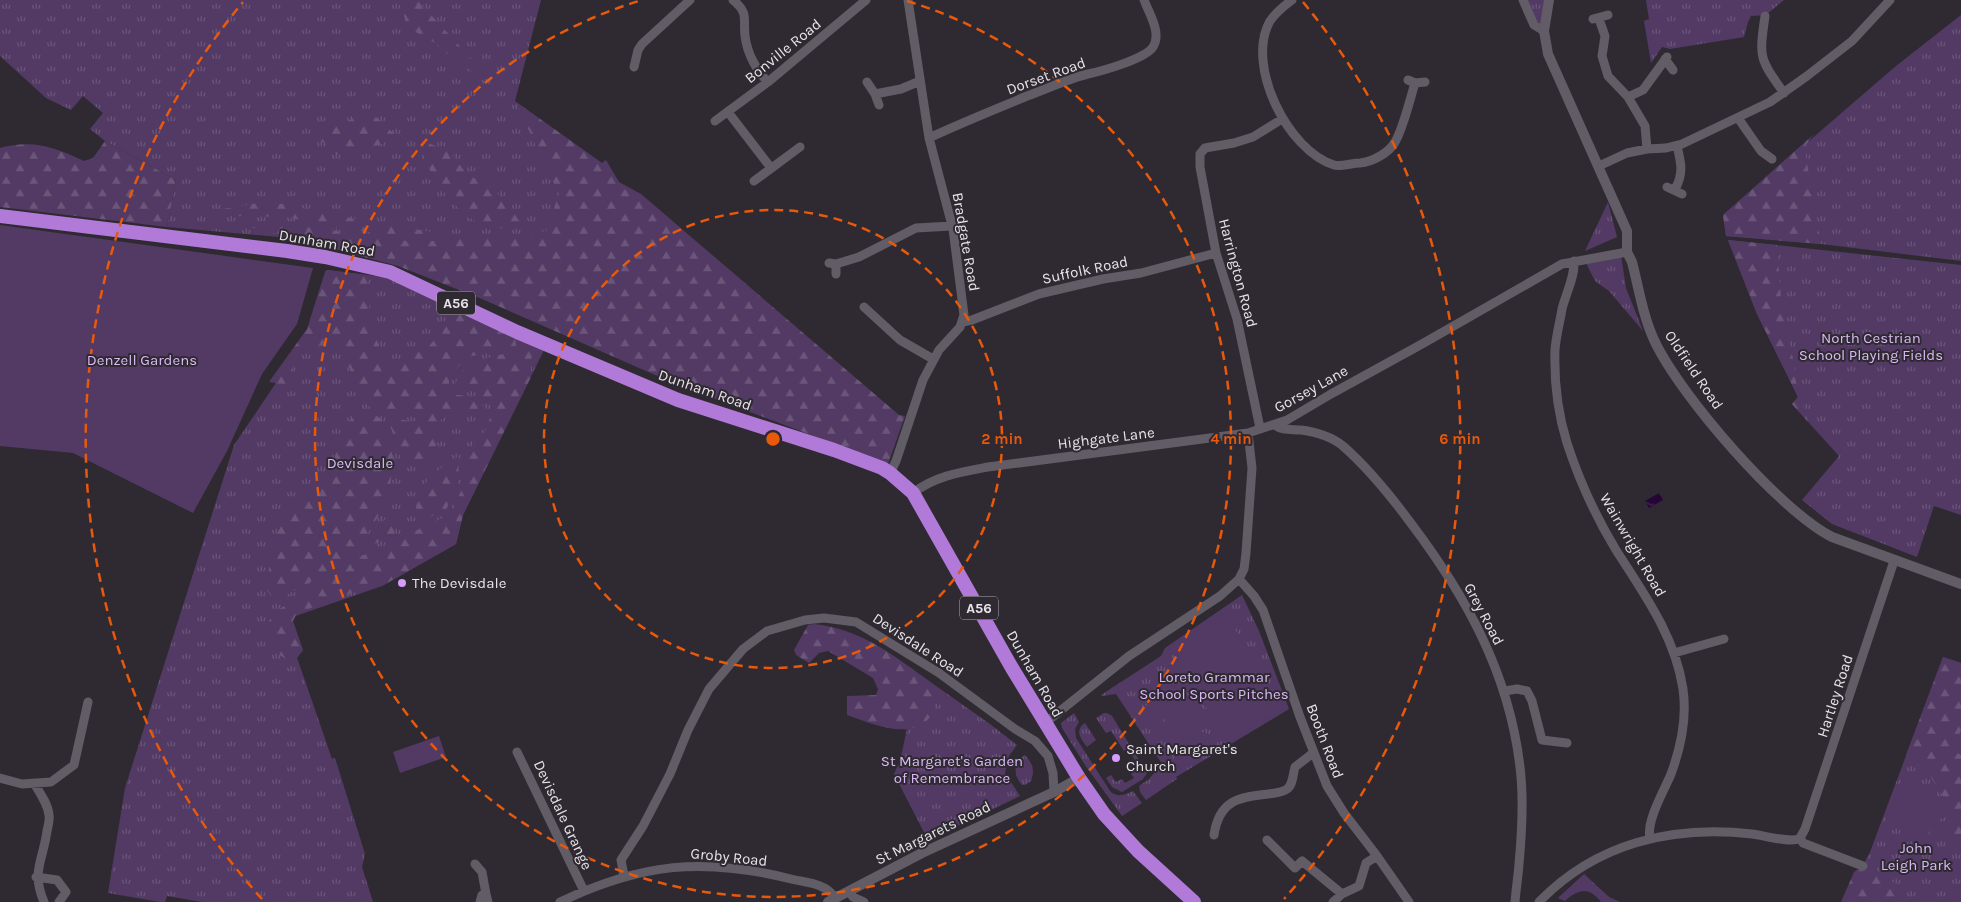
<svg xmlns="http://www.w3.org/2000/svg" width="1961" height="902" font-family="Karla,sans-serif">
	<defs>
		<pattern id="grass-tufts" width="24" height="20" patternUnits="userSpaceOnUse" patternTransform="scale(1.25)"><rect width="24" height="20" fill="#523a64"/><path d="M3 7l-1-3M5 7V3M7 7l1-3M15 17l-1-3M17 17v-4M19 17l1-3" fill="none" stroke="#6b567a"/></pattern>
		<pattern id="forest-firs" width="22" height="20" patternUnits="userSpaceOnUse" patternTransform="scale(1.25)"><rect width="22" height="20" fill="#523a64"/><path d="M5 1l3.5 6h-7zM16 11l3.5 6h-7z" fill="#6b567a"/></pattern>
		<pattern id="water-ripples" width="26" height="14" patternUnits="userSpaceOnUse" patternTransform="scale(1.25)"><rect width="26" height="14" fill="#250536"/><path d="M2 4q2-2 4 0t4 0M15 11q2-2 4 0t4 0" fill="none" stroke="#452953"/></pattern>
	</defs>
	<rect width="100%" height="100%" fill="#2f2a32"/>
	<path fill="url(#grass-tufts)" d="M0,0H541L515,101L573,173L545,269L398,262L278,237L167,227L176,180L105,141L90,129L103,113L83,96L71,110L46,98L0,56Z
		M1523,0H1549L1544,31L1534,25Z
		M1646,0H1784L1766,15L1751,16L1748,22L1744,37L1670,49L1662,47L1651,63L1644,21L1649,19Z
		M1961,15V261L1821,244L1726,236L1723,215L1896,66Z
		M1608,202L1617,237L1585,251Z
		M1728,240L1961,265V515L1934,506L1917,557L1832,524L1802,500L1839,456L1792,404L1798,397L1757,314Z
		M1620,249L1626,288L1643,331L1609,291L1595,281L1586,263Z
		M328,270L392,278L544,350L463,515L456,544L382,586L284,620L332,759L335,758L365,854L362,867L373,902H202L167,896L165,902H160L108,893L125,788L234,445L311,331Z
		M1242,595L1259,631L1289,709L1176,777L1177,779L1146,800L1140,792L1139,786L1149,779L1162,764L1116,694L1103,696L1101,695L1161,656L1165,648Z
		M1943,657L1961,663V902H1844L1870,852Z
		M919,674L990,724L1017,745L1009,756L1005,773L1020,796L928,840L894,774L900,761Z
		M1074,713L1079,722L1075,729L1076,738L1110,791C1117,798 1125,795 1133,791L1142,803L1122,816L1085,765L1062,728L1061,723Z
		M1104,713H1107L1112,716L1147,773L1143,779L1122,792L1112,787L1106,778L1111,775L1116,782L1122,779L1125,783L1134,778L1131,774L1140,768L1128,749L1124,751L1111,731L1106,733L1096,718Z
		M1085,723L1096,740L1087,747C1081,739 1074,730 1085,723Z
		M1025,755C1033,764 1035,770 1031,781L1025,785H1022C1013,775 1013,763 1025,755Z
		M1584,874L1609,897L1620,902H1601C1589,886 1578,889 1565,901L1558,898Z"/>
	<path fill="url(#forest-firs)" d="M394,0H417L481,69L482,78L453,59L437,44L414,31L408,32L402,7Z
		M515,101L602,163L606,160L619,182L641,194L899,415L905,416L888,464L678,385L482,299L398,266L246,226L278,223L407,241H435L474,236L509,238L546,231L559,194Z
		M363,112L377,118L394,134L382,144L338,155L313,134L347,122Z
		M1813,135L1806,145V157L1821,244L1726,236L1723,215Z
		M105,141L176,180L167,227L0,207V148C32,139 55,147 84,161L93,158Z
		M428,143L449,151L462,168L474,178L491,179L498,194L520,221C517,223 513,227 510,228C507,229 502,228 498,228C463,225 440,188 424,160Z
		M257,203L285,204L328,214L438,233L439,237H403L334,227L282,216L253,217L223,215L222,209Z
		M1728,240L1777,245L1782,313L1794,363L1796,382L1808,422L1792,404L1798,397L1757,314Z
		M327,270L367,275L371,327L377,341L383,361L395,362L408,358L412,349L425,351L445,327L447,305L515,337L516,346L468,357L450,375L448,391L451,394L474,397L487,410L483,419L454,412L434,424L404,414L373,409L364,402L357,401C356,382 355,374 343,359C341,355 337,349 333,347C318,339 298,354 293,368C292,373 292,379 292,384L290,385L269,382L307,329L325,272Z
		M521,339L535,346L531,360V377L463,515L456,544L382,586L366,588L297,613L293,621L303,650L295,661C277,660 267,640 267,623L279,609L322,586L358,558L451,514L464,484V455L486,430L493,408L478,391L455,387C459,358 499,356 522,350Z
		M371,413L380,418L390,441L393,461L389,498L357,551L334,569L277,600L271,596L267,589V578L277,532L295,504L330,470L347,424L355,415Z
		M386,418C404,420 425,421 438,435C436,446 433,460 422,464C402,472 400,454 396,440C393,432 389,425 386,418Z
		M459,456L458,483L446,510L417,522C417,515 415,505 417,498C421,483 446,462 459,456Z
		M390,516L394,524L395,533L391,536L365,548L385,519Z
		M814,624C862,629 896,657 933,684L935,710C932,714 929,719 925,722C904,739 868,722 847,715V696L876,695L878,689L873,678L828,651L819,653L809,663L796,655L794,650L808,625Z
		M1943,657L1961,663V730L1957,741V753L1961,755V837L1949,835L1945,827L1952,815L1946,801L1929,774L1906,755Z
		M1858,869L1892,881L1913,902H1841L1854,872Z"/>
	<path fill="#523a64" d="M0,225L313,268L297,324L262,374L227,451L193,513L73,453L0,446Z
		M1225,613L1284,708L1228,743L1169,647Z
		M1177,687L1188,705L1155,725L1144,707Z
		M1191,709L1202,727L1169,748L1158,729Z
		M1205,731L1216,749L1182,770L1171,751Z
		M439,736L446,757L400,773L393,752Z
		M1911,780L1947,812L1917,846L1884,815Z"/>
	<path fill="url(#water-ripples)" d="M1659,493L1663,500L1649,508L1645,501Z"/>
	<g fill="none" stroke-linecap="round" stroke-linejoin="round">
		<path stroke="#615c65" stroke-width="9" d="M733,0C749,13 743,18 745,36C747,53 756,70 768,82
			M1292,0C1284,6 1276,12 1270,21C1245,65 1288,151 1334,165C1341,167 1352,163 1360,163C1372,162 1389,153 1395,142C1403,129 1410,99 1415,83
			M1523,0L1534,25L1544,31
			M1765,16C1759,58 1759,58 1784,93
			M1593,19L1608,15
			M1599,19L1605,36L1602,56L1608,76L1628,97L1645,126L1647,149
			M1665,59L1673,70
			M634,67L638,50L642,44L690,0
			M1408,80L1415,83L1425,82
			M867,82L875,94L879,105
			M875,94L901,89L920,81
			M1628,97L1643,90L1667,57
			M728,112L771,168
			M1738,118L1761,151L1772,159
			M715,121L768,82L866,0
			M929,138C961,123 994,110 1027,96C1047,89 1067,79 1088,74C1102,71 1145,59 1153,47C1162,33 1149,13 1144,0
			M1599,166L1627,153L1647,149L1666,148L1682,144L1770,102L1807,76L1852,41L1890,0
			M754,181L800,147
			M1667,187L1682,194
			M1675,189C1684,174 1681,162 1677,146
			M1574,261C1575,277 1566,293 1562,309C1560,322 1556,336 1555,350C1554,381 1558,414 1567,443C1579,480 1596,517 1616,550C1644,594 1675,636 1683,689C1687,717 1681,747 1671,774C1664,791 1646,821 1650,838
			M829,263L836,264L859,257L916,228L952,226
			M836,264V274
			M864,307L900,340L933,359
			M963,322L972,320L1039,294L1103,279L1141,273L1216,253
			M1275,425C1282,431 1292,429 1301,430C1316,432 1331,436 1343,446C1368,468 1390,495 1410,522C1466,596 1509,673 1520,767C1524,799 1522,832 1519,864C1518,877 1516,889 1515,902
			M1260,428L1237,319L1216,253L1200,167V154L1205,148L1234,143L1253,137L1282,119
			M890,473L896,461L923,380L939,350L960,327L964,315L953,229L929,138L908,0
			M913,493C935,476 961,472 988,467L1248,433L1287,420L1331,394L1422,344L1562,264L1627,252
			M1239,579L1254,596L1263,610L1300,717L1327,786L1344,813L1377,856L1409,902
			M1674,653L1724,639
			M1505,691L1517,689L1527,691L1532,701L1542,740L1567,743
			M1045,723L1129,656L1220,596L1239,579L1244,569L1246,553L1252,468L1248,433
			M517,752L584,891
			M0,778L22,784L51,782L74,765L88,702
			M34,783C40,793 48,804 49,815C50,820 48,826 47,831C43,861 31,871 44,902
			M1214,835C1219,801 1238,797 1268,794C1274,793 1282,793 1287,789C1293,785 1293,774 1295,767L1313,753
			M1800,838L1803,843L1863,866
			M1267,840L1295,868L1302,861L1342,894
			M475,864L482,872L486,894
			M624,876L621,860L643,826L670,774L688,730L709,689L743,649L767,631L805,620L824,618L856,622L939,673L1015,729L1035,741L1048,756L1053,773L1054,792
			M36,877L57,880L66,892L59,902
			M849,891L853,897L864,902
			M480,902L482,895L486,894L488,902
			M560,902C642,863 703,857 791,879C807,883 826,883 835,898
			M1333,902L1342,894L1359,886L1366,863L1377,856
			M1539,902C1596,843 1672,825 1752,834C1763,835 1792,844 1800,838L1805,829L1894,561"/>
		<path stroke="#615c65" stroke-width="10" d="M1549,0L1544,31L1548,54L1627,231V252L1632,262C1639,289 1643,317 1655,342C1681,396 1779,510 1832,537L1961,584
			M828,902L922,853L1054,792L1079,778"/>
		<path stroke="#b179d8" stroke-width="14" d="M0,216L287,251L325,257L390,272L517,332L678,400L834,450L882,468L890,473L913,493L1012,668L1079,778L1104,814L1138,851L1194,902"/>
	</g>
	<g fill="none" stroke="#e8590c" stroke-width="2.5" stroke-dasharray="9 6">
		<circle cx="773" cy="439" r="229"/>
		<path d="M907 1A458 458 0 1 1 639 1"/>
		<path d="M262 899A687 687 0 0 1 243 2M1303 2A687 687 0 0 1 1284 899"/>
	</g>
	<g fill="#d49cfc" stroke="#2f2a32" stroke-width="2">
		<circle cx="402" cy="583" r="5"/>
		<circle cx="1116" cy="758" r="5"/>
	</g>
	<g text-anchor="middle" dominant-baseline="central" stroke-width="4" stroke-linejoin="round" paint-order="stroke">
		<g fill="#2f2a32" stroke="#b0acb2" stroke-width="1">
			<rect x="437" y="291.5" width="38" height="23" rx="4"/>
			<rect x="960" y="596.5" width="38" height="23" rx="4"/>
		</g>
		<g font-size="14" font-weight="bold" fill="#e7e4e9">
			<text x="456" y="303">A56</text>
			<text x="979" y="608">A56</text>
		</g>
		<g font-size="15" fill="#e7e4e9" stroke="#2f2a32">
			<text transform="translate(783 51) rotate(-39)">Bonville Road</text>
			<text transform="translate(1046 76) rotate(-20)">Dorset Road</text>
			<text transform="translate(966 242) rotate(80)">Bradgate Road</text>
			<text transform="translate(327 243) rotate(10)">Dunham Road</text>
			<text transform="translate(1085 270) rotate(-12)">Suffolk Road</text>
			<text transform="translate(1238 273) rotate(75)">Harrington Road</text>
			<text transform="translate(1694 370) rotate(56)">Oldfield Road</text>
			<text transform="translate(1311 389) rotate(-29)">Gorsey Lane</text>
			<text transform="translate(705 390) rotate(19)">Dunham Road</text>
			<text transform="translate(1106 438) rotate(-7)">Highgate Lane</text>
			<text transform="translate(1633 545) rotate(60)">Wainwright Road</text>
			<text transform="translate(1484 614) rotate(62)">Grey Road</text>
			<text transform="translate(918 645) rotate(33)">Devisdale Road</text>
			<text transform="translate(1035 674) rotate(60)">Dunham Road</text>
			<text transform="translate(1835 696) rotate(-72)">Hartley Road</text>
			<text transform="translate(1325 741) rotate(69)">Booth Road</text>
			<text transform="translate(563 815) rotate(65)">Devisdale Grange</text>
			<text transform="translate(933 833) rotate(-26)">St Margarets Road</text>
			<text transform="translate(729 857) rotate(6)">Groby Road</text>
		</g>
		<g font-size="15" fill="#dab9f4" stroke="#2f2a32">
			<text x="1871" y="338">North Cestrian<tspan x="1871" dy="17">School Playing Fields</tspan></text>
			<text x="142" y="360">Denzell Gardens</text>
			<text x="360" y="463">Devisdale</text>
			<text x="1214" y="677">Loreto Grammar<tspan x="1214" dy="17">School Sports Pitches</tspan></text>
			<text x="952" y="761">St Margaret's Garden<tspan x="952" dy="17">of Remembrance</tspan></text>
			<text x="1916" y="848">John<tspan x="1916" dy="17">Leigh Park</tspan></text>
		</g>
		<g font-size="15" fill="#e7e4e9" stroke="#2f2a32" text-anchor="start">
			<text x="412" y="583">The Devisdale</text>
			<text x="1126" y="749">Saint Margaret's<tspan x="1126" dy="17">Church</tspan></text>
		</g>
	</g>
	<circle cx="773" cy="439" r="8" fill="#e8590c" stroke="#2f2a32" stroke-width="2.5"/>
	<g font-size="15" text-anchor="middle" font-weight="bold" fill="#e8590c" stroke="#2f2a32" stroke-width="4" stroke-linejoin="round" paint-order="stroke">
		<text x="1002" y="444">2 min</text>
		<text x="1231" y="444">4 min</text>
		<text x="1460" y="444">6 min</text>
	</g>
</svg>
